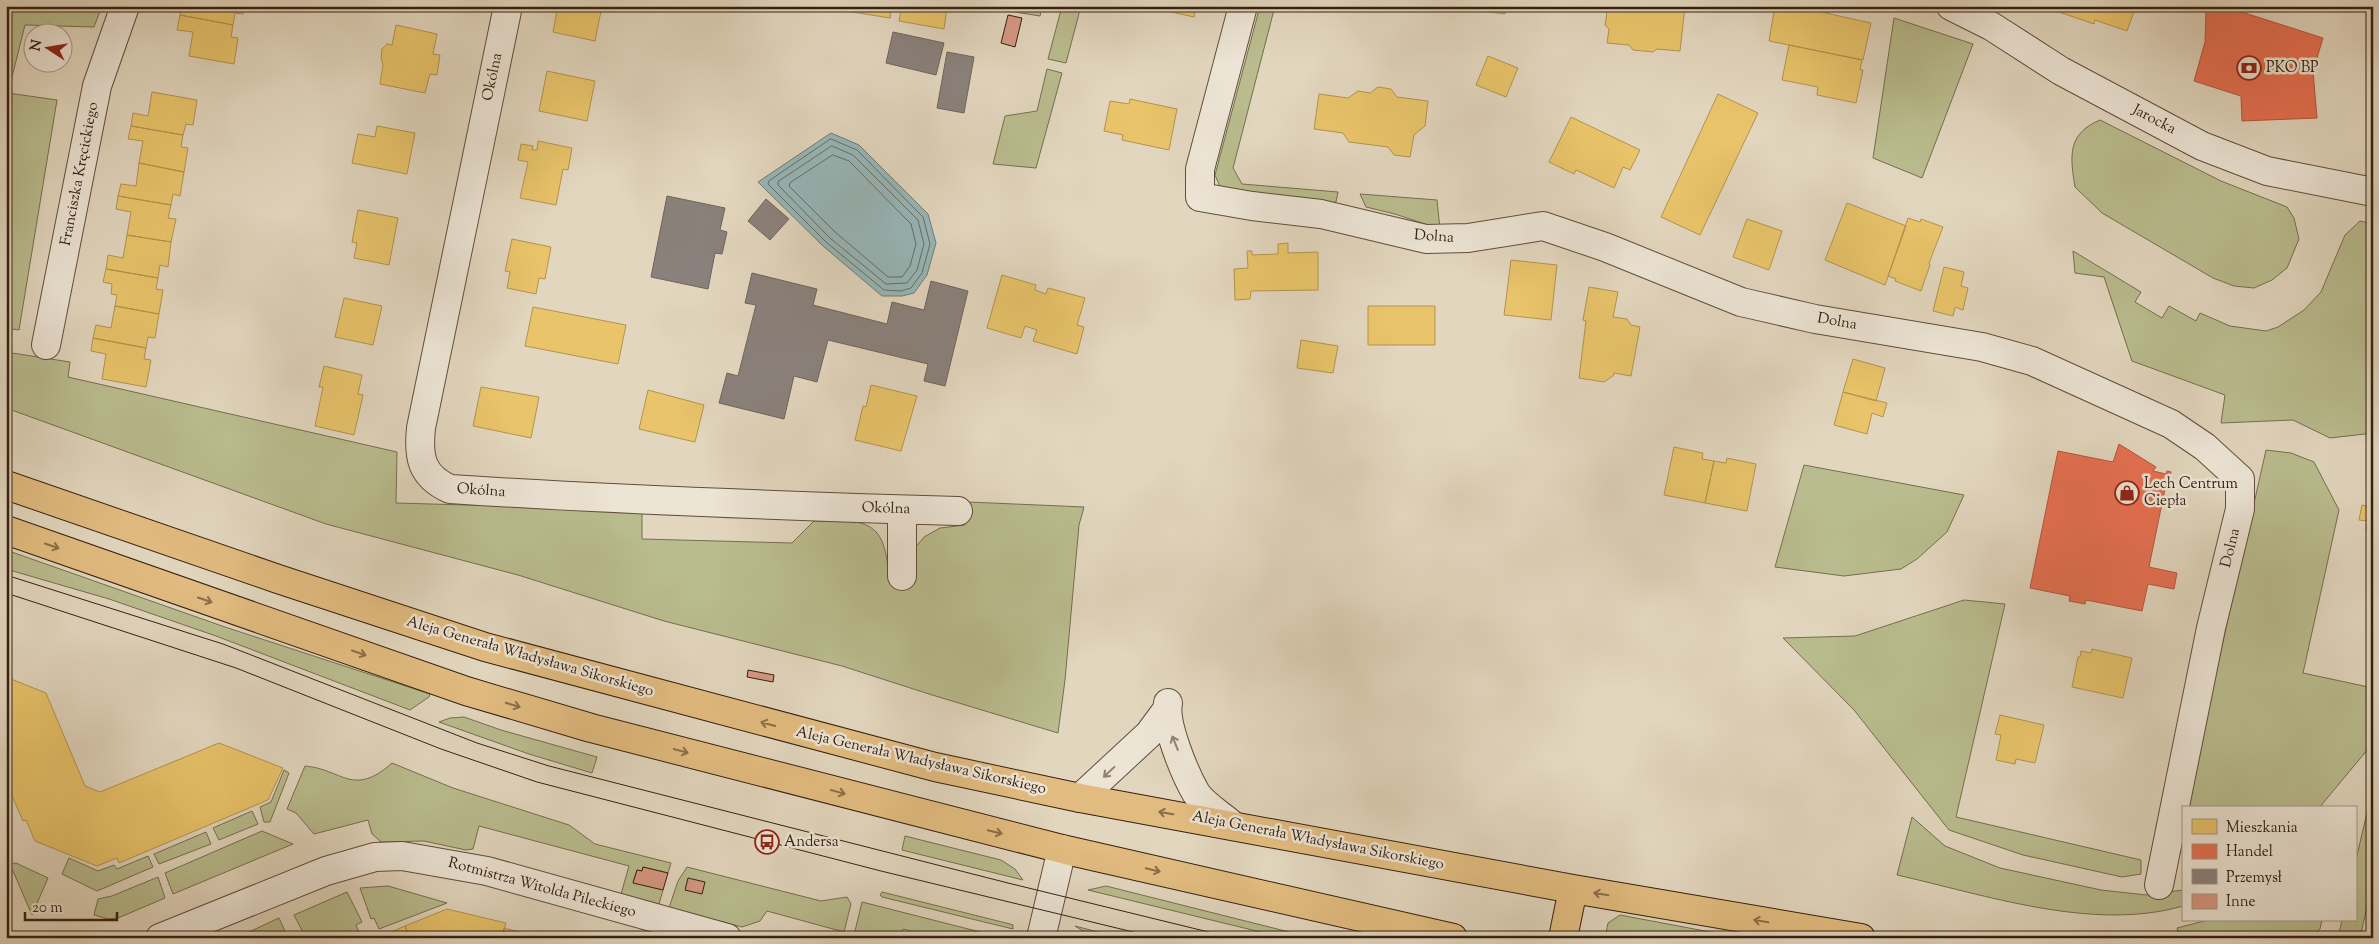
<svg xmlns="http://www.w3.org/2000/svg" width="2379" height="944" font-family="'Sorts Mill Goudy',serif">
	<rect width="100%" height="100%" fill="#e2d6be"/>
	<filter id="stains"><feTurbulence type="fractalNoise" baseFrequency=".004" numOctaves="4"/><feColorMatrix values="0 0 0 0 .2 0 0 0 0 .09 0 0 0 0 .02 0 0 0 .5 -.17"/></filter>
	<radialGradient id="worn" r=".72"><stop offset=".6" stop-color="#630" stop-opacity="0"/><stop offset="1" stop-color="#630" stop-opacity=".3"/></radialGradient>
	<path fill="#b9bc8e" stroke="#776e4e" d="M6,6H102L94,27L25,25L8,93L57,100L19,330L6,328Z
		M1003,6H1042L1040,16L1002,10Z
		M1062,6H1081L1066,63L1048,59Z
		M1260,6H1275L1233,168L1242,184L1338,192L1336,202L1330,203L1222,191L1215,175Z
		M1894,18L1973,44L1922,178L1873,158Z
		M1047,69L1062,73L1036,168L993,164L1005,116L1037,111Z
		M2100,120L2221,181L2287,207L2294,218L2299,239L2287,268L2272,280L2254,288L2234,286L2213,278L2102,213L2075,187C2070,156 2067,134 2100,120Z
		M1360,194L1437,200L1440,229L1395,214L1366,207Z
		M2360,221L2373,224V433L2330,438L2293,420L2221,423L2225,395L2132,361L2104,277L2075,273L2073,251L2141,292L2135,302L2162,318L2169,306L2196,321L2200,313L2230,326L2266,331L2278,327L2304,310L2321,292L2345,235Z
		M6,352L70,362L68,377L397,452L396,503L642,510V539L792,543L814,521C868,520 885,519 889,579L924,537L940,528L965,525L968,502L1084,507L1079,525L1065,680L1058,733L929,694L842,666L664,621L518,575L326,524L6,408Z
		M2266,450L2291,453L2314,462L2339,510L2303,673L2373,688V743L2319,808H2189L2188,797Z
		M1804,465L1964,495L1947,532L1917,559L1901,569L1844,576L1775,567Z
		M6,550L225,627L430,694L429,697L410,710L216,636L109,599L6,569Z
		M1964,600L2005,604L1956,817L2141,860V874L2122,877L2023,855L1949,830L1854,710L1783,638L1855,636Z
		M464,717L501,730L597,757L592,773L529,754L439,722L450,718Z
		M392,763L453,788L569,825L595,844L671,863L668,873L643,867L642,871L637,870L633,882L663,890L659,904L621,894L629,866L479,826L473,849L466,850L424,841L381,842L372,834L368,820L314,834L296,813L287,809L305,766C342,769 353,798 392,763Z
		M284,770L289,773L270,822H264L260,807L271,802Z
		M2373,787V879L2360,938H2338L2342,920H2355V864Z
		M252,811L258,824L219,840L213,828Z
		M1912,817L1945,846L2000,868L2101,890L2146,895L2183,890V906C2093,932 1986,895 1897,875Z
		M262,831L293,844L173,894L165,873Z
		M206,832L211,844L159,864L154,854Z
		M905,836L1001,860L1015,869L1023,880L902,850Z
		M148,856L153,867L97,891L62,874L69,858L98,871L114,865L117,869Z
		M16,863L48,878L32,915L10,864Z
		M687,867L821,901L847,897L851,904L844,932L767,911L760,921L742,927L669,908L678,881Z
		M158,877L165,898L118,918L108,919L94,915L98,899L112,896Z
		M388,886L447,903L379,929L374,918L371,919L360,888Z
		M1106,886L1313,938H1285L1088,890Z
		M347,892L362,922L356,925L361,937L306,938L294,915Z
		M882,892L1010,924L1013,925V929L882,897L880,895Z
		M862,902L996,936L998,938H935L903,929L900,938L876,932L875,938L854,935Z
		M1620,915L1742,938H1605L1608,923Z
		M279,918L288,938H236Z
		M2208,920H2322L2320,929L2311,938H2205L2178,932L2177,928Z
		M1075,926L1121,938H1094Z"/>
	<path fill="#97b7b9" stroke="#707b75" d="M831,133L859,145L928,214L936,243L927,275L914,293L902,296H882L823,246L758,182Z"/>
	<path fill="#e9c46a" stroke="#b3934f" d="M181,6H244L243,14L235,13L233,25L180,15Z
		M558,6H602L595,41L553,32Z
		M815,6H892L890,18Z
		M902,6L947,7L944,29L899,21Z
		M1154,6H1196L1194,17L1153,8Z
		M1458,6H1506L1505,14L1458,8Z
		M1608,6H1685L1680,51L1657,49L1653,52L1633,50L1629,45L1607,43L1609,29L1605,25Z
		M1775,6H1794L1871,23L1863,60L1769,41Z
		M2058,6H2136L2127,31L2095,20L2094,24L2056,11Z
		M180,15L233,25L231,37L238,38L234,64L189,56L193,32L177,30Z
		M396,25L437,34L433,54L440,55L437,75L430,74L425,93L380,84L383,65L381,58L382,49L387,44L392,45Z
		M1789,45L1862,60L1860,70H1863L1856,103L1817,95L1818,87L1782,80Z
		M1488,56L1518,68L1506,97L1476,85Z
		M547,71L595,81L587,121L539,111Z
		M1378,87L1391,89L1397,97L1428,101L1425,126L1414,135L1410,157L1394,155L1388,147L1349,142L1343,133L1314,129L1319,94L1348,98L1358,91L1370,93Z
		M152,92L197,100L193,125L186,124L183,135L131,126L133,113L148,116Z
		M1718,94L1758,113L1700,235L1661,217Z
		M1130,99L1177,109L1169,150L1122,140L1123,135L1104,131L1110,101L1129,104Z
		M1571,117L1640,150L1630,170L1623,167L1614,188L1576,170L1574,174L1549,162Z
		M131,126L183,135L181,147L188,148L184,172L139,163L143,141L128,139Z
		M377,126L415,133L407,174L352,163L358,134L375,137Z
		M538,141L572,148L568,170L563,169L556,205L520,198L528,162L518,160L521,144L533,146L532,150H537Z
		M139,163L184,172L180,196L173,194L171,205L118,196L121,184L136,186Z
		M118,196L171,205L168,218L176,219L171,242L127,235L131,212L116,209Z
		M1847,203L1906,226L1885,285L1825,260Z
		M358,210L398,218L389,265L354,258L357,243L352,242Z
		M1908,218L1920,222L1921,219L1943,227L1929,263L1930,265L1921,291L1895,281L1896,279L1888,276Z
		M1747,219L1782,231L1769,270L1733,257Z
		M127,235L171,242L168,267L160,265L158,278L106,269L108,255L123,258Z
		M512,239L551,247L545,279L539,278L536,294L507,288L510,272L505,271Z
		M1288,243V253L1318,252V290L1251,291L1250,299L1235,300L1234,269L1248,268L1247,251H1252V255L1278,254V244Z
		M1511,260L1557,265L1551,320L1504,315Z
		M1944,267L1964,272L1961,286L1968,288L1963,310L1955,307L1953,316L1933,311Z
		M106,269L158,278L156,289L163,290L159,314L115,306L117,295L111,294L112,284L103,282Z
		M1002,275L1036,285L1035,290L1046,294L1048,288L1085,298L1077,325L1084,327L1077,354L1033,341L1037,330L1025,326L1021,338L987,328Z
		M1589,287L1618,292L1613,317L1627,319L1631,325L1640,327L1631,376L1614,373L1613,376L1604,382L1579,378L1586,321L1583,320Z
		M344,298L382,306L373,345L335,337Z
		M115,306L159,314L155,338L148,337L146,348L93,338L96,325L111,328Z
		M1368,306H1435V345H1368Z
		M533,307L626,325L618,364L525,346Z
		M93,338L146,348L144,359L151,360L146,387L102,379L106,354L91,351Z
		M1301,340L1338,346L1333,373L1297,368Z
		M1853,359L1885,368L1876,401L1843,392Z
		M324,366L362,375L358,394L363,395L354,435L315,426L323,387H319Z
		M871,385L917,396L901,451L855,440L863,406L866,407Z
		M481,387L539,397L531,438L473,426Z
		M648,390L704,405L695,442L639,429Z
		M1843,392L1887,403L1883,417L1872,413L1867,434L1834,425Z
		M1674,447L1703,453L1702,459L1714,461L1705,503L1664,495Z
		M1727,458L1756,464L1747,511L1705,503L1714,461L1726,463Z
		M2373,496V532L2366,530L2368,521L2359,520L2362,505L2371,507Z
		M2092,649L2132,658L2123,698L2072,687L2078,657H2080L2081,651L2091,653Z
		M6,677L46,693L85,786L100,792L219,743L283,768L268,800L119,863L117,858L97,866L35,841L26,820L23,821L6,782Z
		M2000,715L2044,725L2035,763L2016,759L2015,764L1996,760L2001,735L1995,734Z
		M447,909L506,923L502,938H410L405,926Z
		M405,926L410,938H377Z
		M504,928L542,938H502Z"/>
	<path fill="#e76f51" stroke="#b2573d" d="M2216,6H2223L2323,38L2313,71L2317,118L2242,121L2241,96L2194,81L2205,42L2206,12Z
		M2119,444L2156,467L2153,471L2166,474L2167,471L2171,472L2168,489H2165L2149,567L2177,573L2174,589L2148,584L2142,611L2086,600L2085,604L2069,601L2070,596L2030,588L2058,451L2113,462Z"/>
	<path fill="#8a817c" stroke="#70645b" d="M893,32L944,43L936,75L886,63Z
		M947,52L974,57L964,113L937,108Z
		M667,196L725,208L720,230L727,232L722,254L715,253L708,289L651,277Z
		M766,199L789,219L770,240L748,221Z
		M752,273L817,289L813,305L887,324L892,302L924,310L931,281L968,291L945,386L924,381L928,364L828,340L817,382L794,376L784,419L719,403L727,373L738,376L756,305L745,303Z"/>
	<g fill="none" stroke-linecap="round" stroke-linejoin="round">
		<path stroke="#666c64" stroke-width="1" d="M831,139L857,150L923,217L930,244L922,273L911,288L901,291L884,290L826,242L768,184L769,181Z
			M832,146L853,155L918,220L924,244L917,270L907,283L886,284L830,238L778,185V182Z
			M833,155L849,161L911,224L916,244L910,266L902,277H888L835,232L789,186L790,183Z"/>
	</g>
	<path fill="#d79883" stroke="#35200f" d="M1008,15L1022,18L1015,47L1001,43Z
		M31,35H32V55L27,54Z
		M38,62H54L53,67Z
		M748,670L774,675L773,682L747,677Z
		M643,867L668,873L663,890L633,883L637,870L642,871Z
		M688,878L705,882L702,894L685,890Z
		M2088,933L2100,935L2112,938H2087Z"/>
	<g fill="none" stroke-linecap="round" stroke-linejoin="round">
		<g stroke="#604e3b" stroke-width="30">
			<path id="minor" d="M508,6L421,428C418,457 421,476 450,489C619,500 789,506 958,511
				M1243,6L1200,169V197L1252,206L1321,214L1426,239L1468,238L1543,226L1605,247L1741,302L1815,319L1982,347L2032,361L2171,424L2205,447L2240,479V509L2211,628L2159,885
				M1951,6L1991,26L2061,71L2202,146L2267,171L2373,192
				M46,345L97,86L125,6
				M902,576V510
				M1168,703C1164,724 1185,774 1196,793C1204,805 1221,815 1231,824
				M1080,798L1149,734L1166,711
				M160,938L326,871L375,857L402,856L487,871L727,938
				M1041,938L1062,849"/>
		</g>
		<g stroke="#35200f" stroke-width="30">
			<path id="major" d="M6,485L278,579L485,647L935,767L1080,798L1573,889L1861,938
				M6,530L466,691L591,728L1066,850L1453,938
				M1563,938L1573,889"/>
		</g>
		<use href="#minor" stroke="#ece4d5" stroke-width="28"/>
		<use href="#major" stroke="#e1bb7f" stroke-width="28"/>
		<path stroke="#35200f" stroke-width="1" d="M6,575L223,644L477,743L549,766L1008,883L1233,938
			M6,593L236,668L441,749L537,782L881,871L1158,938"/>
	</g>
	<defs><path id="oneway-shaft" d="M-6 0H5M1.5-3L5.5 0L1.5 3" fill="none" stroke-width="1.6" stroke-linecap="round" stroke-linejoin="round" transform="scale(1.25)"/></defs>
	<g stroke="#8b6e47">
		<use href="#oneway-shaft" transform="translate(52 546) rotate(19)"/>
		<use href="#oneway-shaft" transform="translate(205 600) rotate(19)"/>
		<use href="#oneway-shaft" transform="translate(359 653) rotate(19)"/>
		<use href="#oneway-shaft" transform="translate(513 705) rotate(17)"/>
		<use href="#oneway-shaft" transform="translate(768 724) rotate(-165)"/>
		<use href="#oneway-shaft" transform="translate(681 751) rotate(15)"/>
		<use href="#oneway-shaft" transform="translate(838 792) rotate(15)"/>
		<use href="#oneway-shaft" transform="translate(1166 813) rotate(-170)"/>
		<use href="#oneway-shaft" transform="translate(995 832) rotate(14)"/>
		<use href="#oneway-shaft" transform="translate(1153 870) rotate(13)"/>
		<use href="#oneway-shaft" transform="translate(1601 894) rotate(-170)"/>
		<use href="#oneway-shaft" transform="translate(1761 921) rotate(-170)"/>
	</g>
	<g stroke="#908272">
		<use href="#oneway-shaft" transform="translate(1175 743) rotate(-112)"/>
		<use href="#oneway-shaft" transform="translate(1109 772) rotate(137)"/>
	</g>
	<defs>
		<g id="bank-ring" transform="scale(1.25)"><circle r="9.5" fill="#ece4d5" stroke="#8f2418" stroke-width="1.5"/><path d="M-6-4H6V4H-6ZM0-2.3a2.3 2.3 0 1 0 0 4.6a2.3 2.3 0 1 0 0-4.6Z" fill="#8f2418"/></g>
		<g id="shop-ring" transform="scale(1.25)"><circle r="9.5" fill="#ece4d5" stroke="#8f2418" stroke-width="1.5"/><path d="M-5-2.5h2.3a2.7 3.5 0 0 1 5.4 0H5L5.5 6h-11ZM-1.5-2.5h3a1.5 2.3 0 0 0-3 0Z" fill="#8f2418"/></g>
		<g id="bus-ring" transform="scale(1.25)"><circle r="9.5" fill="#ece4d5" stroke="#8f2418" stroke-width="1.5"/><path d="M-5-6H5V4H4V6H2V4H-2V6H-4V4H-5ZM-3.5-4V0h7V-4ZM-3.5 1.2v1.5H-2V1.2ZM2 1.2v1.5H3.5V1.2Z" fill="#8f2418"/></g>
	</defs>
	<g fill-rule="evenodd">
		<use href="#bank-ring" x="2249" y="68"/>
		<use href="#shop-ring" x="2127" y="493"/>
		<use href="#bus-ring" x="767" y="842"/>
	</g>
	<g text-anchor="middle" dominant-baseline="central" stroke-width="5" stroke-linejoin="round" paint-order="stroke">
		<g font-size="15" fill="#35200f" stroke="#ece4d5" text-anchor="start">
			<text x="2266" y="68">PKO BP</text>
			<text x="2144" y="484">Lech Centrum<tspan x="2144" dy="17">Ciepła</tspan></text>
			<text x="784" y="842">Andersa</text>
		</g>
		<g font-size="15" fill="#35200f" stroke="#ece4d5">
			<text transform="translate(493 77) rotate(-78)">Okólna</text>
			<text transform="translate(2154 120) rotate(28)">Jarocka</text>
			<text transform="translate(80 174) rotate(-79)">Franciszka Kręcickiego</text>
			<text transform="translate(1434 237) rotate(4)">Dolna</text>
			<text transform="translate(1837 322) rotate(10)">Dolna</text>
			<text transform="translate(481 491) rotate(4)">Okólna</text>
			<text transform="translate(886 509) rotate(2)">Okólna</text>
			<text transform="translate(2231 548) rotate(-76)">Dolna</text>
			<text transform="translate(530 657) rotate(16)">Aleja Generała Władysława Sikorskiego</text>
			<text transform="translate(921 761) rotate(13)">Aleja Generała Władysława Sikorskiego</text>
			<text transform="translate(1318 841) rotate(11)">Aleja Generała Władysława Sikorskiego</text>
			<text transform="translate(542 888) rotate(15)">Rotmistrza Witolda Pileckiego</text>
		</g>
	</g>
	<rect width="2379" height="944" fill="none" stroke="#e2d6be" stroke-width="25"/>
	<rect x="8" y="8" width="2364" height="929" fill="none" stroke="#35200f" stroke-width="2.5"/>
	<rect x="12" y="12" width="2354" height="919" fill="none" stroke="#35200f"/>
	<rect x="2182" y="806" width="175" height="115" fill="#ece4d5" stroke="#a39686"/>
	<rect x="2192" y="819" width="25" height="15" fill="#e9c46a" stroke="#a39686"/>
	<text x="2226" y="832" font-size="15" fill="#35200f">Mieszkania</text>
	<rect x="2192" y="844" width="25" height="15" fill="#e76f51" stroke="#a39686"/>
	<text x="2226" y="856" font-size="15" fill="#35200f">Handel</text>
	<rect x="2192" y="869" width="25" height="15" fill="#8a817c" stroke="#a39686"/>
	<text x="2226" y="882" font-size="15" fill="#35200f">Przemysł</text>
	<rect x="2192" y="894" width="25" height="15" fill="#d79883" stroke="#a39686"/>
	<text x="2226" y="906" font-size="15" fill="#35200f">Inne</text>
	<g transform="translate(48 48) rotate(282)"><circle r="24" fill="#ece4d5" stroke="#a39686"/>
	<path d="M0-4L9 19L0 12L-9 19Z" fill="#8f2418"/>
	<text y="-8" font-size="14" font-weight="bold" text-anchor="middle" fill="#35200f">N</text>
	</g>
	<path d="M25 912v8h92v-8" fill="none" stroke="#35200f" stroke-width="2.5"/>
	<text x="32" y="912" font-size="15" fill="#35200f" stroke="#ece4d5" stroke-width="4" paint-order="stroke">20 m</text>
	<rect width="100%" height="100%" filter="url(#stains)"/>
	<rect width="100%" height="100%" fill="url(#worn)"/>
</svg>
